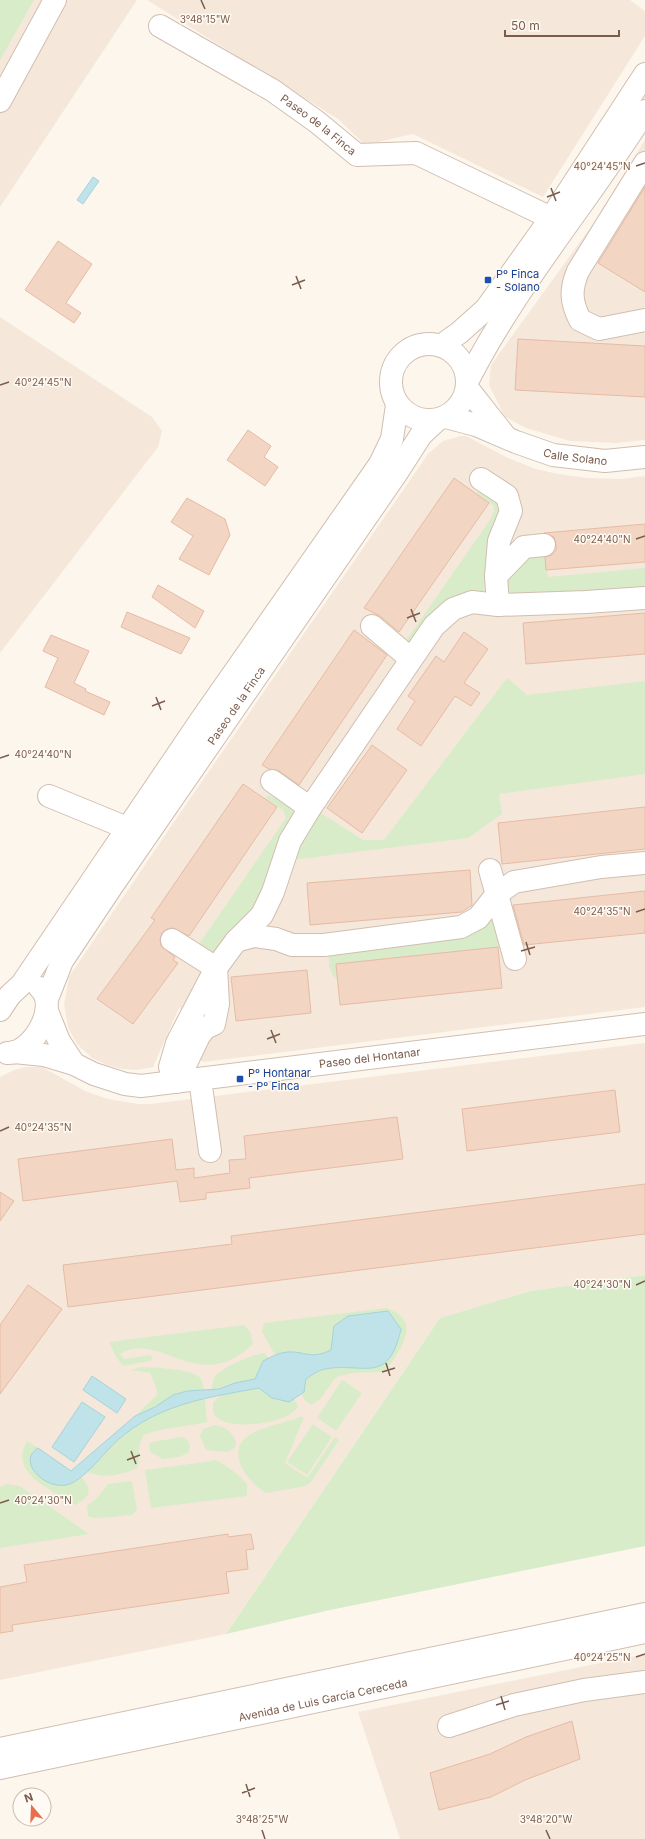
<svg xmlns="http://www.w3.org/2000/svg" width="645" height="1839" font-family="Inter,sans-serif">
	<rect width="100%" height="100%" fill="#fdf6ec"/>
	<path fill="#f5e8da" d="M0,0H137L0,207Z
		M147,0H630L645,11V36L543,197L413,134L365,145L338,119Z
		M645,140V440L617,443L570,441L526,428L505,417L489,385L491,365L593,224Z
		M0,317L152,417L162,431L158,447L0,653Z
		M461,436H466L508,458L536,469L558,474L588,478L620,479L645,476V1007L204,1062L200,1060L214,1024L179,1008L153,1067L137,1070L123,1069L107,1065L92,1058L77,1044L68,1027L64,1005L69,977L176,819L428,454L443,441Z
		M645,1043V1275L530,1291L440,1318L226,1634L0,1680V1077L14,1070L26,1067H42L85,1091L108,1099L138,1104H151Z
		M645,1654V1839H400L358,1712Z"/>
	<path fill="#d8ecc9" d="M0,0H34L0,60Z
		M478,491C490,492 496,500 501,509L488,547L484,593L411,646L403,645L490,520L494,511L493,505L477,494Z
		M544,550L548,577L645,568V590L508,598L505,580L527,556Z
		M507,678L527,695L645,681V774L499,794L502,814L468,838L291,860L319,812L363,840H384Z
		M267,796C277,796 290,806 295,814L261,901L215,954L197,947L286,818L283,810L265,798Z
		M491,916L505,946L336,964L338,979L333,976L329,966V957C340,947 363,951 377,949C399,946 432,944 453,936C466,931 479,922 491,916Z
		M645,1275V1546L330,1610L226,1634L440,1318L530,1291Z
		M386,1308C425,1320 399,1351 385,1372L353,1373L336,1377L321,1398L312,1405L306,1401L301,1394L304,1391L305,1379L323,1369L342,1368L388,1311L348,1316L334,1327L331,1351C310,1360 296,1350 275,1355L262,1332L264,1323Z
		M244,1325L250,1331L253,1344C198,1397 159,1329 120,1354L124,1359L150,1355L153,1358L150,1361L123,1366L116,1357L109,1342Z
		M264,1353L269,1358L263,1361L256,1379L212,1390C212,1385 213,1379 216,1375C225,1366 252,1355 264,1353Z
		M140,1367C154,1367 187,1369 198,1376C203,1379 203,1385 204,1390L187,1391L173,1395L155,1407L135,1416L157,1395V1390L150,1373L131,1370Z
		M342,1380L362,1393L336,1431L317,1418Z
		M259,1388L272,1398L289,1402L294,1399L298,1406C290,1424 230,1431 216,1417C212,1413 213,1407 213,1402L222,1395Z
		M205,1399L207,1422C186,1427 164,1427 144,1435C135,1450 142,1455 137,1468C119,1476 104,1479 85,1471C98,1460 110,1446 123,1434C147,1414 175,1405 205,1399Z
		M300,1417H304L285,1463L306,1477H308L335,1437L339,1440L311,1482L306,1486L266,1493C247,1482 223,1450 251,1434C265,1426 284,1423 300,1417Z
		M313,1424L332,1437L307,1475L287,1462Z
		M215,1425C226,1427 232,1432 236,1442L235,1448L227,1452L206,1450L200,1436L203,1429Z
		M182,1437C189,1440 191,1445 189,1452L179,1457L163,1459L150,1452L149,1445L151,1442Z
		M27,1441L38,1448L33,1451L74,1482L80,1476C93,1489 91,1496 76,1505L69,1502C47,1487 9,1472 27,1441Z
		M213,1459C227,1465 237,1473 247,1484V1496L151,1508L145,1470L212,1461Z
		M132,1481L137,1510L132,1515C119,1515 98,1521 88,1516L87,1506L98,1497L108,1484Z
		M6,1484L20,1486L89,1534L0,1548V1487Z"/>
	<path fill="#bfe3e8" stroke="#a5d3da" d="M93,177L99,181L83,204L77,200Z
		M388,1311L401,1329C388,1386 365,1362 325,1369C318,1370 311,1376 306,1379L304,1392L289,1402L272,1398L259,1388C210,1397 165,1403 125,1434C107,1447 93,1471 74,1482C51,1496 14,1463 38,1448L71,1471L135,1416L155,1407L173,1395L187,1391L219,1389L235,1383L255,1379L263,1361C271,1357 278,1353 287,1352C306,1351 310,1360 331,1350L334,1326L348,1316Z
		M92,1376L126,1399L117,1413L83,1390Z
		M82,1402L105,1417L74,1462L52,1447Z"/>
	<path fill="#f3d5c3" stroke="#e6bba3" d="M645,187V292L598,263Z
		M58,241L92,264L66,303L81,313L74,323L25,290Z
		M518,339L645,346V397L515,390Z
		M248,430L271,446L264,457L278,467L265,486L227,460Z
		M454,478L489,503L399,632L380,616L364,608Z
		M187,498L225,519L230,535L209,575L179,559L193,536L171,522Z
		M645,524V562L546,570L545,557L552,555L556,550V544L554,537L544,533Z
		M158,585L204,611L195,628L152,597Z
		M127,612L190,638L181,654L121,627Z
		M645,613V654L526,664L523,623Z
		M354,630L387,655L299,785L279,771L269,769L262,765Z
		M464,632L488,649L464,683L480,693L471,706L455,696L421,746L397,729L415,701L408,696L436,656L444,662Z
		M51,635L89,651L74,683L86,689L85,691L110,702L104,715L45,687L58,658L43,651Z
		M372,745L407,770L362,833L327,808Z
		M243,784L277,807L189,936L173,928L167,929L162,933L160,939L161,946L175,957L173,960L178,963L133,1024L97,999L155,920L151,918Z
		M645,807V849L502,864L498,823Z
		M470,870L472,905L462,912L310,925L307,883Z
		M645,891V933L524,945L513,905Z
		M498,947L502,988L340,1005L336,964Z
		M307,970L311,1013L236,1021L231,977Z
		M615,1090L620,1132L467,1151L462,1109Z
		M397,1117L403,1159L249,1178L250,1188L206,1193V1199L180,1202L177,1181L23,1201L18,1159L172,1139L176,1170L194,1168V1178L230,1173L229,1160L246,1159L244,1136Z
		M645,1184V1234L68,1307L63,1265L232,1244L231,1236Z
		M0,1192L14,1201L0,1221Z
		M28,1285L62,1309L0,1394V1325Z
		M228,1534V1537L251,1534L254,1549L246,1550L248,1569L226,1572L229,1593L12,1625L13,1631L0,1633V1587L27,1582L24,1565Z
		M572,1721L580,1759L525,1780L491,1797L439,1810L430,1773L490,1754L526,1737Z"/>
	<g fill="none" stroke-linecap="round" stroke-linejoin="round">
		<g stroke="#d1beb0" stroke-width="24">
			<g id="minor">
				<path id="s1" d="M160,26L272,90L317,122L357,155L416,153L551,218"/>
				<path d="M0,101L55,0"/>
				<path d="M645,163L578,271C570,290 571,302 580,320L599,329L645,320"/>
				<circle cx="429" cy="382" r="38"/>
				<path d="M442,345L459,333L486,309L551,218L645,74"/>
				<path d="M468,380C517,284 588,202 645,111"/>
				<path d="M468,389L505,436"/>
				<path id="s2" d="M446,417L476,425L516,442L553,455L605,461L645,457"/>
				<path d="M481,479L507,496L511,511L499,541L496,576L498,605"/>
				<path d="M496,576L524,547L544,545"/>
				<path d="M372,626L411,659"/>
				<path d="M272,781L310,808"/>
				<path d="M49,796L127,828"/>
				<path d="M490,870L515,959"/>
				<path d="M172,940L216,968L236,941L262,915L273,892L290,841L310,808L434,626L453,609L472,602L498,605L586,602L645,598"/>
				<path d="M236,941L254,936L276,939L292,945H324L461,927L478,918L497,894L514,882L601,867L645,863"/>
				<path d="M216,968L218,1004L214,1024L205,1028L199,1036L177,1082L170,1067L177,1043Z"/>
				<path id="s3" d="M47,999L62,961L112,886L396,474L421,435L437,420"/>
				<path d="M0,1010L10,995L22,984L201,720L380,464L392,439L397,405"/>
				<path d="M47,1011L59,1041L74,1064"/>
				<path id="s4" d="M14,1052L44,1055L74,1064L94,1074L125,1084L141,1086L645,1024"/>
				<path d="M7,1053C32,1055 60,1006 40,988"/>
				<path d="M200,1079L210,1151"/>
				<path d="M449,1726L514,1705L584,1690L645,1682"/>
				<path d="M0,1749L645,1614"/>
				<path id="s5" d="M0,1768L645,1632"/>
			</g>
		</g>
		<use href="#minor" stroke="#fff" stroke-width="22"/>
	</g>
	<path fill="none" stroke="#7a5c4d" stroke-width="1.5" d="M201,0L205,9M636,166L645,163M551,188L556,201M547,197L560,192M296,276L301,289M292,285L305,280M0,385L9,382M636,539L645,536M411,609L416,622M407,618L420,613M156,697L161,710M152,706L165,701M0,758L9,755M636,912L645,909M526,942L530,955M521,951L535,947M271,1030L276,1043M267,1039L280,1034M0,1131L9,1127M636,1285L645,1281M386,1363L390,1376M382,1372L395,1368M131,1451L136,1464M127,1460L140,1455M0,1503L9,1500M636,1657L645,1654M501,1696L505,1710M496,1705L509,1701M246,1784L250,1797M242,1793L255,1788M262,1830L265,1839M546,1830L550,1839"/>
	<g fill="#1a4fb4" stroke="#fffaf3" stroke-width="1.5">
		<rect x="484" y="276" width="8" height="8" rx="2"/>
		<rect x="236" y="1075" width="8" height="8" rx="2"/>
	</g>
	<g text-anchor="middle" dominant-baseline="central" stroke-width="3" stroke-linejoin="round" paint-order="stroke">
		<g font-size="11" fill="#7a5c4d" stroke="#fffaf3">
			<text stroke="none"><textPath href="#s1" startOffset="187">Paseo de la Finca</textPath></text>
			<text stroke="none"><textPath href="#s2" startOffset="136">Calle Solano</textPath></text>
			<text stroke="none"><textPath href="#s3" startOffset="350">Paseo de la Finca</textPath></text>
			<text stroke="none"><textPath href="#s4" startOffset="363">Paseo del Hontanar</textPath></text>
			<text stroke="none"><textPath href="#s5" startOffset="330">Avenida de Luis García Cereceda</textPath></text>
		</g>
		<g font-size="11" fill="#164399" stroke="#fffaf3" text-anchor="start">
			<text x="496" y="274">Pº Finca<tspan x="496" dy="13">- Solano</tspan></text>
			<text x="248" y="1073">Pº Hontanar<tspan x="248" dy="13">- Pº Finca</tspan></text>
		</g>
	</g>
	<g font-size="10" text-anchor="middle" fill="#7a5c4d" stroke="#fffaf3" stroke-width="3" stroke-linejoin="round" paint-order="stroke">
		<text x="205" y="23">3°48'15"W</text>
		<text x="602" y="170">40°24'45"N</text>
		<text x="43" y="386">40°24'45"N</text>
		<text x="602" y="543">40°24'40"N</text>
		<text x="43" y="758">40°24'40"N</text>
		<text x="602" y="915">40°24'35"N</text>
		<text x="43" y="1131">40°24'35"N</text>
		<text x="602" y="1288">40°24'30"N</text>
		<text x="43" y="1504">40°24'30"N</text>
		<text x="602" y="1661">40°24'25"N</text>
		<text x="262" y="1823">3°48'25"W</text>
		<text x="546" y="1823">3°48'20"W</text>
	</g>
	<g transform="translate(32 1807) rotate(341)"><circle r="19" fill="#fffaf3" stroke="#cabbb1"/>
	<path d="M0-3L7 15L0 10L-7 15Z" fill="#e76f51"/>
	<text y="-6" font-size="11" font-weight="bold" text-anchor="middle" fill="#7a5c4d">N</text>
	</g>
	<path d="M505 30v6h114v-6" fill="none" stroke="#7a5c4d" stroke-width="2"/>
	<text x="511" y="30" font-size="12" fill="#7a5c4d" stroke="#fffaf3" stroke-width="3" paint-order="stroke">50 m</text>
</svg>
